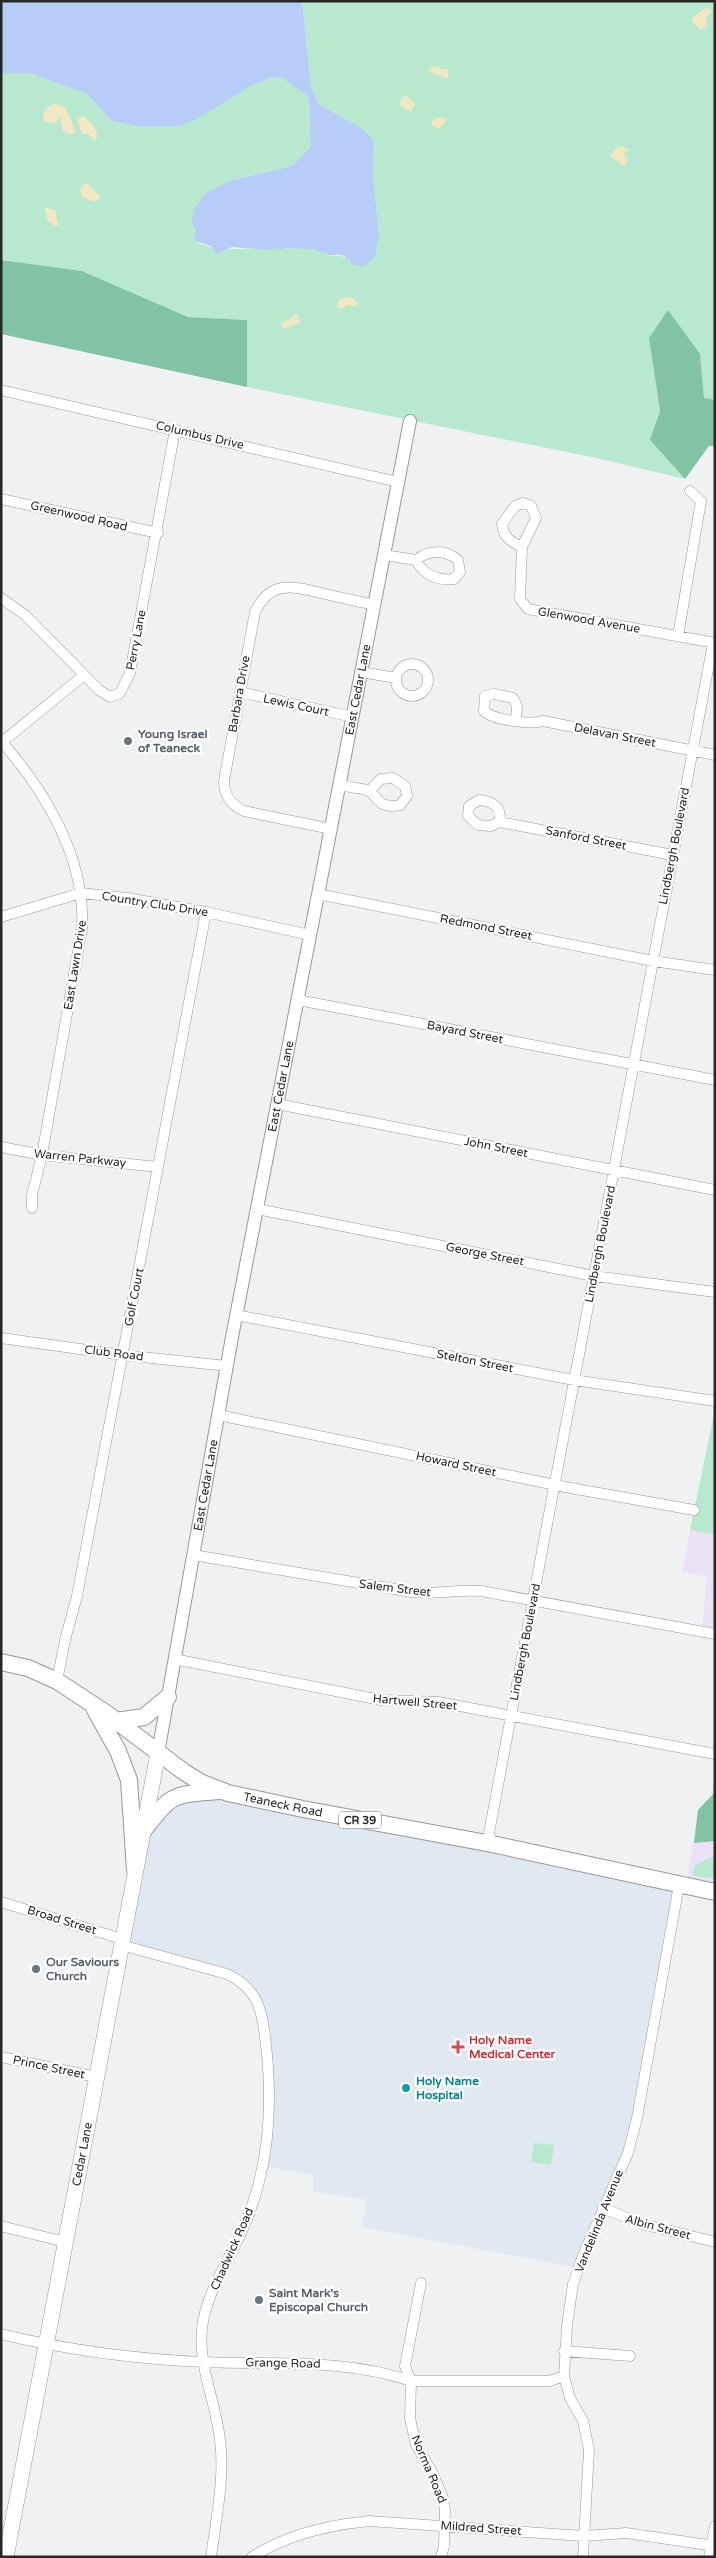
<svg xmlns="http://www.w3.org/2000/svg" width="716" height="2558" font-family="'Varela Round',sans-serif">
	<rect width="100%" height="100%" fill="#eff1f3"/>
	<path fill="#e1e8f1" d="M223,1791L679,1885L637,2118L579,2268L362,2227L367,2200L313,2191L314,2175L263,2166L269,2129L262,2015L237,1979L121,1945L135,1870L162,1806Z"/>
	<path fill="#ebe2f8" d="M690,1530L715,1535V1634L702,1631L707,1577L682,1572Z
		M715,1780V1892L686,1887L698,1810L711,1798Z"/>
	<path fill="#b8e8d0" d="M302,1H715V400L704,398L700,354L649,338L660,411L650,440L685,479L601,459L247,387V320L188,317L82,271L1,260V73H30L87,94L112,121L141,127L179,126L249,87L272,77L282,78L309,97L312,147L292,166L233,180L196,229L194,235L195,241C224,258 281,241 314,249C319,250 323,254 328,255C337,257 341,254 350,260L379,233L373,177L374,142L318,104L311,86Z
		M715,1409V1535L690,1530Z
		M715,1855V1879L692,1875L695,1865Z
		M534,2143L554,2145L551,2165L531,2162Z"/>
	<path fill="#81c3a4" d="M1,260L82,271L188,317L247,320V387L1,334Z
		M668,310L700,354L704,398L715,400V446H709L685,479L650,440L660,411L649,338Z
		M715,1792V1841L694,1843L698,1810Z"/>
	<path fill="#f1e7c2" d="M705,8L710,9L712,12L706,17L707,27L701,30L692,22V18Z
		M435,66L441,69H448V78L431,73L428,69Z
		M402,97L406,96L415,103L411,112L400,105Z
		M57,104L66,109C68,115 76,129 75,133L68,134L62,130L60,116L55,124L44,121C41,111 48,104 57,104Z
		M84,116C91,123 100,130 96,141L92,139L88,134H82L77,119Z
		M441,116L446,119L444,124L439,128L432,126V121Z
		M621,146L629,149L624,154L628,160L625,166L610,157L614,149Z
		M84,184H88L100,196L98,200L93,202L82,197L80,190Z
		M44,207L55,210L58,225L55,226L48,221Z
		M351,297L357,302L356,307L348,305L342,309L338,308L337,304L340,299Z
		M295,314H298L300,323L283,329L281,323L289,320Z"/>
	<path fill="#b7ccf7" d="M1,1H302L311,86L318,104L363,129L374,142L373,177L379,233L375,256L364,267L351,264L350,260L342,255H329L313,249L284,248L280,250L276,248L269,250L232,247L217,254L211,246L195,241L194,235L196,229L192,223L194,209L206,193L233,180L292,166L311,147L309,97L282,78L272,77L249,87L197,119L179,126L141,127L112,121L87,94L30,73H1Z"/>
	<g fill="none" stroke-linecap="round" stroke-linejoin="round">
		<g stroke="#97989b" stroke-width="11">
			<path id="minor" d="M1,390L398,482
				M1,499L158,533
				M522,547C511,542 503,537 502,524L515,506L523,503L531,506L536,518L522,547L520,599L528,609L715,643
				M384,555L416,560C428,550 445,549 458,560L460,572L454,579C438,581 423,575 416,560
				M1,598L25,615L99,690L110,697L120,693L130,673L175,430
				M678,636L701,501L690,491
				M396 680a16 16 0 1 1 32 0a16 16 0 1 1-32 0Z
				M361,672L396,678
				M240,692L353,717
				M516,720L517,706L513,698L494,694L485,696L484,711C493,720 531,725 543,721L715,755
				M1,741C46,792 86,859 82,929L42,1155L32,1195V1208
				M2,742L83,676
				M339,785C348,787 358,788 367,790C378,794 376,810 400,805L407,796L405,786L393,778L381,779L369,791
				M499,822C503,807 492,801 479,800L469,806L468,816L478,825L491,826L499,822L673,855
				M331,829L244,811C231,805 224,796 224,781L255,612C271,578 295,587 325,594C341,598 358,601 374,605
				M318,894L653,961L715,970
				M1,917L81,893L127,898L206,912L310,935
				M298,1000L715,1080
				M277,1104L715,1190
				M1,1147L42,1155L158,1167
				M257,1209L594,1276L715,1292
				M236,1315L574,1380L715,1401
				M1,1338L123,1355L227,1366
				M218,1415L565,1487L694,1510
				M193,1555L412,1592C435,1595 458,1589 481,1591L715,1634
				M174,1659L381,1700L438,1702L715,1754
				M57,1681L65,1640L77,1596L206,912
				M492,1844L489,1833L713,643
				M1,1902L122,1939
				M121,1945L227,1974C260,1990 262,2012 266,2045C273,2109 269,2171 242,2231C228,2262 206,2293 202,2328C198,2367 216,2402 220,2440C225,2478 216,2519 211,2557
				M1,2057L96,2077
				M603,2208L642,2224L715,2242
				M1,2226L65,2242
				M421,2283L405,2366L411,2381L410,2418L416,2445L431,2470L443,2498L445,2511L444,2546L441,2557
				M1,2334C67,2350 137,2359 204,2362C274,2365 343,2358 411,2381H550L564,2376
				M564,2351L630,2356
				M252,2557C288,2534 328,2525 369,2521L584,2536L626,2533L715,2546
				M583,2557L589,2450L583,2421L570,2398L564,2376L567,2326L573,2284L584,2253L628,2153L637,2118L679,1885
				M709,2557L715,2526"/>
		</g>
		<g stroke="#97989b" stroke-width="14">
			<g id="tertiary">
				<path id="s1" d="M158,1753L232,1337L410,421"/>
			</g>
		</g>
		<g stroke="#97989b" stroke-width="16">
			<g id="secondary">
				<path id="s2" d="M6,2557L158,1753"/>
			</g>
		</g>
		<g stroke="#97989b" stroke-width="18">
			<g id="primary">
				<path id="s3" d="M1,1662L28,1668L57,1681L106,1713L184,1772L202,1783L228,1793L303,1809L492,1844L715,1892"/>
				<path d="M94,1708L118,1751L129,1780L135,1870"/>
				<path d="M116,1721L144,1717L168,1697"/>
				<path d="M143,1831C173,1792 172,1795 220,1791"/>
			</g>
		</g>
		<use href="#minor" stroke="#fff" stroke-width="10"/>
		<use href="#tertiary" stroke="#fff" stroke-width="12"/>
		<use href="#secondary" stroke="#fff" stroke-width="15"/>
		<use href="#primary" stroke="#fff" stroke-width="16"/>
	</g>
	<g fill="#6b7280" stroke="#fff" stroke-width="2">
		<circle cx="128" cy="741" r="5"/>
		<circle cx="36" cy="1969" r="5"/>
		<circle cx="259" cy="2300" r="5"/>
	</g>
	<path fill="#e0444e" stroke="#fff" stroke-width="2" d="M455.5 2039.5h5v5h5v5h-5v5h-5v-5h-5v-5h5z"/>
	<circle fill="#0f9aa8" stroke="#fff" stroke-width="2" cx="406" cy="2088" r="5"/>
	<g text-anchor="middle" dominant-baseline="central" stroke-width="4.5" stroke-linejoin="round" paint-order="stroke">
		<rect fill="#fff" stroke="#676868" stroke-width="1" x="339" y="1811.5" width="42" height="17" rx="4"/>
		<g font-size="11" font-weight="bold" fill="#262727">
			<text x="360" y="1820">CR 39</text>
		</g>
		<g font-size="12" fill="#262727" stroke="#fff">
			<text transform="translate(200 435) rotate(13)">Columbus Drive</text>
			<text transform="translate(79 516) rotate(13)">Greenwood Road</text>
			<text transform="translate(589 620) rotate(10)">Glenwood Avenue</text>
			<text transform="translate(136 640) rotate(-79)">Perry Lane</text>
			<text stroke="none"><textPath href="#s1" startOffset="1082">East Cedar Lane</textPath></text>
			<text transform="translate(239 694) rotate(-80)">Barbara Drive</text>
			<text transform="translate(296 705) rotate(12)">Lewis Court</text>
			<text transform="translate(615 735) rotate(11)">Delavan Street</text>
			<text transform="translate(586 838) rotate(11)">Sanford Street</text>
			<text transform="translate(674 846) rotate(-79)">Lindbergh Boulevard</text>
			<text transform="translate(155 904) rotate(9)">Country Club Drive</text>
			<text transform="translate(486 927) rotate(11)">Redmond Street</text>
			<text transform="translate(75 965) rotate(-81)">East Lawn Drive</text>
			<text transform="translate(465 1032) rotate(11)">Bayard Street</text>
			<text stroke="none"><textPath href="#s1" startOffset="678">East Cedar Lane</textPath></text>
			<text transform="translate(496 1147) rotate(11)">John Street</text>
			<text transform="translate(80 1158) rotate(6)">Warren Parkway</text>
			<text transform="translate(600 1244) rotate(-79)">Lindbergh Boulevard</text>
			<text transform="translate(485 1254) rotate(11)">George Street</text>
			<text transform="translate(134 1297) rotate(-79)">Golf Court</text>
			<text transform="translate(114 1353) rotate(7)">Club Road</text>
			<text transform="translate(475 1361) rotate(11)">Stelton Street</text>
			<text transform="translate(456 1464) rotate(12)">Howard Street</text>
			<text stroke="none"><textPath href="#s1" startOffset="272">East Cedar Lane</textPath></text>
			<text transform="translate(395 1588) rotate(7)">Salem Street</text>
			<text transform="translate(525 1642) rotate(-79)">Lindbergh Boulevard</text>
			<text transform="translate(415 1702) rotate(5)">Hartwell Street</text>
			<text stroke="none"><textPath href="#s3" startOffset="321">Teaneck Road</textPath></text>
			<text transform="translate(62 1920) rotate(17)">Broad Street</text>
			<text transform="translate(49 2067) rotate(12)">Prince Street</text>
			<text stroke="none"><textPath href="#s2" startOffset="410">Cedar Lane</textPath></text>
			<text transform="translate(599 2221) rotate(-68)">Vandelinda Avenue</text>
			<text transform="translate(658 2227) rotate(15)">Albin Street</text>
			<text transform="translate(232 2249) rotate(-66)">Chadwick Road</text>
			<text transform="translate(283 2363) rotate(1)">Grange Road</text>
			<text transform="translate(429 2469) rotate(67)">Norma Road</text>
			<text transform="translate(481 2528) rotate(4)">Mildred Street</text>
		</g>
		<g font-size="12" font-weight="bold" fill="#5b616d" stroke="#fff" text-anchor="start">
			<text x="138" y="734">Young Israel<tspan x="138" dy="14">of Teaneck</tspan></text>
			<text x="46" y="1962">Our Saviours<tspan x="46" dy="14">Church</tspan></text>
			<text x="269" y="2293">Saint Mark's<tspan x="269" dy="14">Episcopal Church</tspan></text>
		</g>
		<g font-size="12" font-weight="bold" fill="#be3a42" stroke="#fff" text-anchor="start">
			<text x="469" y="2040">Holy Name<tspan x="469" dy="14">Medical Center</tspan></text>
		</g>
		<g font-size="12" font-weight="bold" fill="#0d838f" stroke="#fff" text-anchor="start">
			<text x="416" y="2081">Holy Name<tspan x="416" dy="14">Hospital</tspan></text>
		</g>
	</g>
	<rect width="716" height="2558" fill="none" stroke="#262727" stroke-width="5"/>
</svg>
